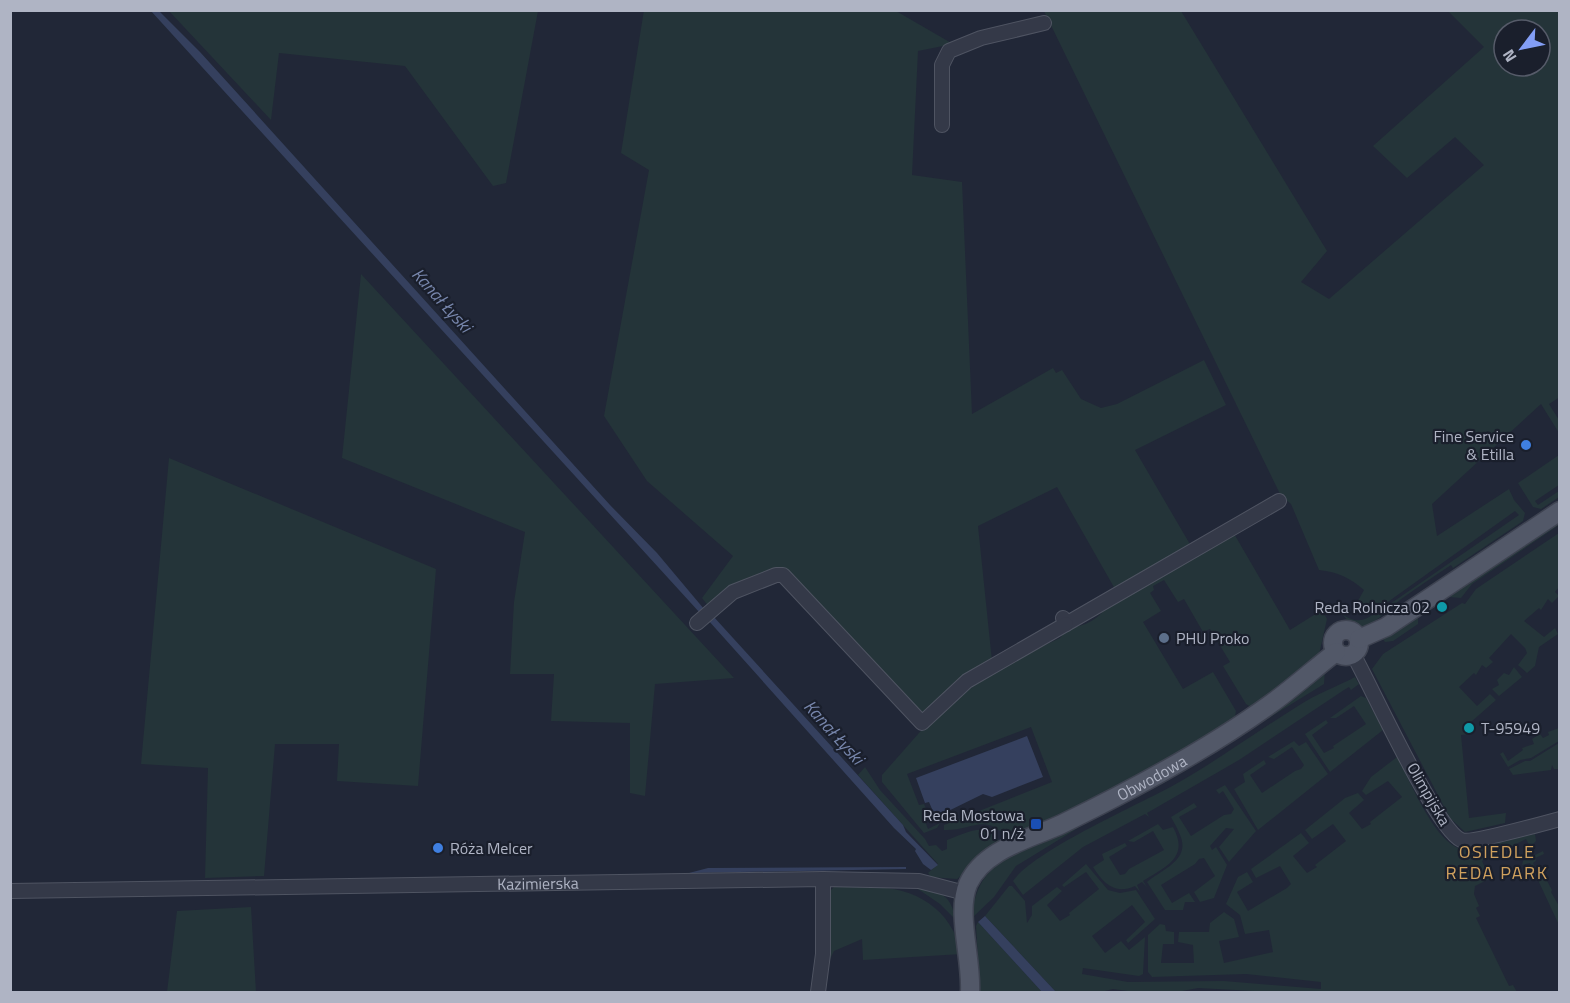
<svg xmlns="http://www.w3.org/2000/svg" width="1570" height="1003" font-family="'Titillium Web',sans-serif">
	<rect width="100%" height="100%" fill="#212737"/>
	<path fill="#243439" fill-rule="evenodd" d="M644,10L896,11L953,44L918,51L912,175L962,182L972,414L1053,368L1056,373L1062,370L1081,399L1101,408L1117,404L1204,360L1226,405L1135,450L1191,546L1115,589L1057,487L978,526L992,661L934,709L923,712L912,708L791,573C759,566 731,584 709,607L702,598L733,556L647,481L604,416L649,170L621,153Z
		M169,11H538L506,183L493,186L405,66L279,53L271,120Z
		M1044,11H1181L1327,251L1301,282L1329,299L1484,165L1455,137L1407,178L1373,146L1484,47L1448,11H1559L1560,397L1549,404L1559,420V433L1541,404L1432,504L1437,536L1509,489L1514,500L1525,513L1523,521L1453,568L1451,565C1435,576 1419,586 1404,597C1388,608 1381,621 1362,627L1349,622L1342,614C1365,630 1372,611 1390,604L1519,515L1515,511L1385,604L1366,612L1354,608L1364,590C1350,578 1338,572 1319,570L1291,504L1281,496ZM1504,30H1540V66H1504Z
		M361,274L734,678L655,684L645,796L630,793V723L551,721L554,674H510L514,602L525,532L342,458Z
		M1559,455V485L1535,501L1538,505L1559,491V497L1541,509L1533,507L1518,483Z
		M169,458L436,569L418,786L337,781L339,744H275L264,876L205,878L208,768L141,764Z
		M1559,518V525L1472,584L1461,598L1449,597Z
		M1233,532L1290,630L1322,610L1327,619L1318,659L1251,707L1246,704L1223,666L1230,662L1210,629L1203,632L1184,599L1178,602L1164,580L1153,586L1154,590L1150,593L1161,611L1143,622L1183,689L1213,672L1236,711L1234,721L1077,810L1075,807L1007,838C985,812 972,831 944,830V825L1052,782L1031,727L907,774L919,805L924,804L927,811L922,813L928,829L940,823L937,828L924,833L882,782V775L926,725L959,693L1020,657L1060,638L1068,628C1087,626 1099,619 1109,603Z
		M1559,533V587L1555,592L1559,596L1552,603L1548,599L1541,610L1539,608L1524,621L1544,637L1555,628L1558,634L1539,647L1535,666L1527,673L1518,665L1527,653L1525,648L1511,634L1489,658L1493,662L1486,668L1482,665L1476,675L1474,673L1459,687L1477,706L1490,694L1496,700L1471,722L1474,727L1470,725L1465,728L1470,734L1461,735L1469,818L1506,813L1505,823L1465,832L1450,818L1372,669L1383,654L1462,603L1465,604L1476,589Z
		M1418,618V624L1393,641L1385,642L1381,636Z
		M1514,667L1522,677L1499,696L1492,689L1499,685L1497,680L1504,673L1509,675Z
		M1325,669L1324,684L1162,784L1159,779Z
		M1355,677L1359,684L1351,690L1349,687L1344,690L1239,760L1147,813L1149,817L1145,814L1083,847L1023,895L1013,881C1035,850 1136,806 1174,785C1217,761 1256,732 1298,706C1316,694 1336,687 1355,677Z
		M1361,696L1366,698L1383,730L1330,772L1305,734L1326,720L1328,723L1312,735L1324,753L1334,748L1333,746L1366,724L1354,706L1336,718H1330Z
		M1559,728V741L1531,758L1520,760L1508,767L1500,754L1503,752L1508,761L1523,750L1522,748L1534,744L1532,739L1540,734L1543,738L1549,735L1548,732Z
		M1294,741L1299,746L1306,742L1328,774L1258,830L1234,789L1245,782L1243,774L1264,760L1266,764L1250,775L1262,793L1295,771L1301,769L1304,765L1292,747L1274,759L1268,757Z
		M1559,743V769H1554L1552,765L1551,770L1513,775L1509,769L1525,761H1530Z
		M1397,757C1410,780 1434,842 1461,849C1468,850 1477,847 1484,846L1485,859L1482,861L1485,868L1490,866L1493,877L1475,886L1474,894L1479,906L1476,908L1480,916L1476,918L1509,986L1513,985L1517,992H1273L1198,988L1177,992H1135L1113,989L1101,992H1056L985,916L1009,886H1012L1025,901L1027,923L1032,915V906L1057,887L1062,891L1047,905L1060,921L1070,915L1069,913L1099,889L1086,872L1064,887L1062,885L1086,864L1108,890L1120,893L1136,890L1155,919L1128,943L1126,940L1145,922L1132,905L1092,936L1105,953L1121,941L1129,950L1145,937L1143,974L1139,976L1083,968L1082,974L1128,982L1224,981L1321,989V982L1246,974L1152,977L1148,972V935L1160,924L1165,925L1166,931L1174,932V944H1163L1161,963H1194L1193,945L1178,942L1179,932H1209L1210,923L1224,912L1234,919L1239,937L1219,941L1224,963L1273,952L1269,930L1245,934L1240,915L1226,904L1238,877L1247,872L1253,882L1237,892L1248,911L1287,888L1291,884L1280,866L1256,878L1251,869L1301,833L1309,843L1293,856L1307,873L1317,867L1315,865L1346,841L1333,824L1312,839L1305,830L1345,798L1358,793L1364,800L1349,813L1362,829L1371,824L1370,822L1402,797L1388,781L1366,795L1362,791L1371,777Z
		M865,767L880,790L925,839L929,846L936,845L942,851L947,849V840C966,833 989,819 1001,844L957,879L931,877L928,873L938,864L858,775Z
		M1225,785L1256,831L1229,862L1219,847L1234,829L1226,828L1210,846L1212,850L1216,847L1227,865L1214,898L1200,902L1194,892L1215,876L1204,858L1199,859L1195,864L1161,885L1172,903L1189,893L1195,902H1185L1183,910H1165L1147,882C1162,869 1191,860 1180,835C1178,829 1174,823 1171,817L1194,803L1197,807L1179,817L1191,836L1224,815L1231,814L1234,809L1223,791L1219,794L1216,790Z
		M1076,823L1078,828L1016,866L994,897L972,918C975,857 1029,845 1076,823Z
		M1158,824L1163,830L1173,827C1190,858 1165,867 1143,881L1147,887L1142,882L1137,885L1140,892L1135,886C1115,895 1104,884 1093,867L1104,860L1102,854L1125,843L1127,846L1109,857L1120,875L1125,874L1129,869L1164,850L1153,831L1134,842L1128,841Z
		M1535,834L1536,841L1530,847L1526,839L1488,858V845Z
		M1543,851L1544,854L1535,858L1536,861L1533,863L1536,869L1540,868L1552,890L1551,892L1559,906V925L1530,863L1522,865L1523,861Z
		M869,884L871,887C915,887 951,908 962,954L863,960L862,939L834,951L827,965V894L834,887Z
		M915,887C938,889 952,895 955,919L940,904Z
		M251,907L256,992H167L177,911Z
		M978,922L1042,992H980L976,926Z"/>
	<path fill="#35405e" d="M151,11H159L200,52L610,505L657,553L704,609L700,613Z
		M713,616L903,825L906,832L938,865L931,870L923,864L915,851L916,849L894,828L708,620Z
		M1027,736L1043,777L992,797L983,794L932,819L928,811L932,809L929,802L925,803L916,778Z
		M906,867V869L689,873L708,868Z
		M985,916L1056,992H1042L978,922Z"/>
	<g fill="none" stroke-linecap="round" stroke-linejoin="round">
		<g stroke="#4f5462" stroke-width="16">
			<g id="minor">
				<path d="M942,125V65L949,51L981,38L1044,23"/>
				<path d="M1063,618L1066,624L1279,501"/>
				<path d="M697,623L733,592L776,575H783L922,723L967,681L1066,624"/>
				<path d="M1353,654C1371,686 1436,829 1461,840C1471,844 1544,823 1560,819"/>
				<path id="s1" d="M10,891L823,879L919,881L965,893"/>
				<path d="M818,992L823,954V879"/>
			</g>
		</g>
		<g stroke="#3e4351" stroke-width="21">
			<g id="major">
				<circle cx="1346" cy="643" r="13"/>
				<path d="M1359,639L1386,627L1560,511"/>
				<path id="s2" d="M970,992C972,959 956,913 968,884C984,849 1030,839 1062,824C1134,789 1207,750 1272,703C1294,687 1314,669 1336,652"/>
			</g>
		</g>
		<use href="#minor" stroke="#343948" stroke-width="14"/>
		<use href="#major" stroke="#525868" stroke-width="18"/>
	</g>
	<g fill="#3f7fe0" stroke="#1a1f2c" stroke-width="2">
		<circle cx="1526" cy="445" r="6"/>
		<circle cx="438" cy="848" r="6"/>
	</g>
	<g fill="#0f9aa8" stroke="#1a1f2c" stroke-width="2">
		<circle cx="1442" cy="607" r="6"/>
		<circle cx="1469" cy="728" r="6"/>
	</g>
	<circle fill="#5c6f8a" stroke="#1a1f2c" stroke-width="2" cx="1164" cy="638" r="6"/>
	<rect fill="#1a4fb4" stroke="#1a1f2c" stroke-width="2" x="1030" y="818" width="12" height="12" rx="3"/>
	<g text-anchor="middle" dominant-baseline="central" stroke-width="4.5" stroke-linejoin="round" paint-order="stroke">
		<g font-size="16" fill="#afb4c4" stroke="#1a1f2c" text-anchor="end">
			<text x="1514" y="436">Fine Service<tspan x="1514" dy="18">&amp; Etilla</tspan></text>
			<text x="1430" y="607">Reda Rolnicza 02</text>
			<text x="1176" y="638" text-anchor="start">PHU Proko</text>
			<text x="1481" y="728" text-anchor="start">T-95949</text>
			<text x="1024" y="815">Reda Mostowa<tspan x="1024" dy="18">01 n/ż</tspan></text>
			<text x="450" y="848" text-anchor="start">Róża Melcer</text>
		</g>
		<g font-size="16" fill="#afb4c4" stroke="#1a1f2c">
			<text stroke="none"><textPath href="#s2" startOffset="324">Obwodowa</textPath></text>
			<text transform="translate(1429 794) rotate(60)">Olimpijska</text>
			<text stroke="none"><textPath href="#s1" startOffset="528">Kazimierska</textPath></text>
		</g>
		<g font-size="18" font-style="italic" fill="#7786ac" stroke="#1a1f2c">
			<text transform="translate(442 300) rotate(48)">Kanał Łyski</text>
			<text transform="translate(834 732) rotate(48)">Kanał Łyski</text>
		</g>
		<g font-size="18" letter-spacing="1.5" fill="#d0a15e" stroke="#1a1f2c">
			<text x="1497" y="851">OSIEDLE<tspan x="1497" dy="21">REDA PARK</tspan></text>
		</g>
	</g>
	<rect width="1570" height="1003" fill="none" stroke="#afb4c4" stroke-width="24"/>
	<g transform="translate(1522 48) rotate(238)"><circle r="28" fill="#1a1f2c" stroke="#565b69" stroke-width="1.5"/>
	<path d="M0-4.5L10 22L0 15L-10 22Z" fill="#839ef5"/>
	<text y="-9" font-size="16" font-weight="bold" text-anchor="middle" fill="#afb4c4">N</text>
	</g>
</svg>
